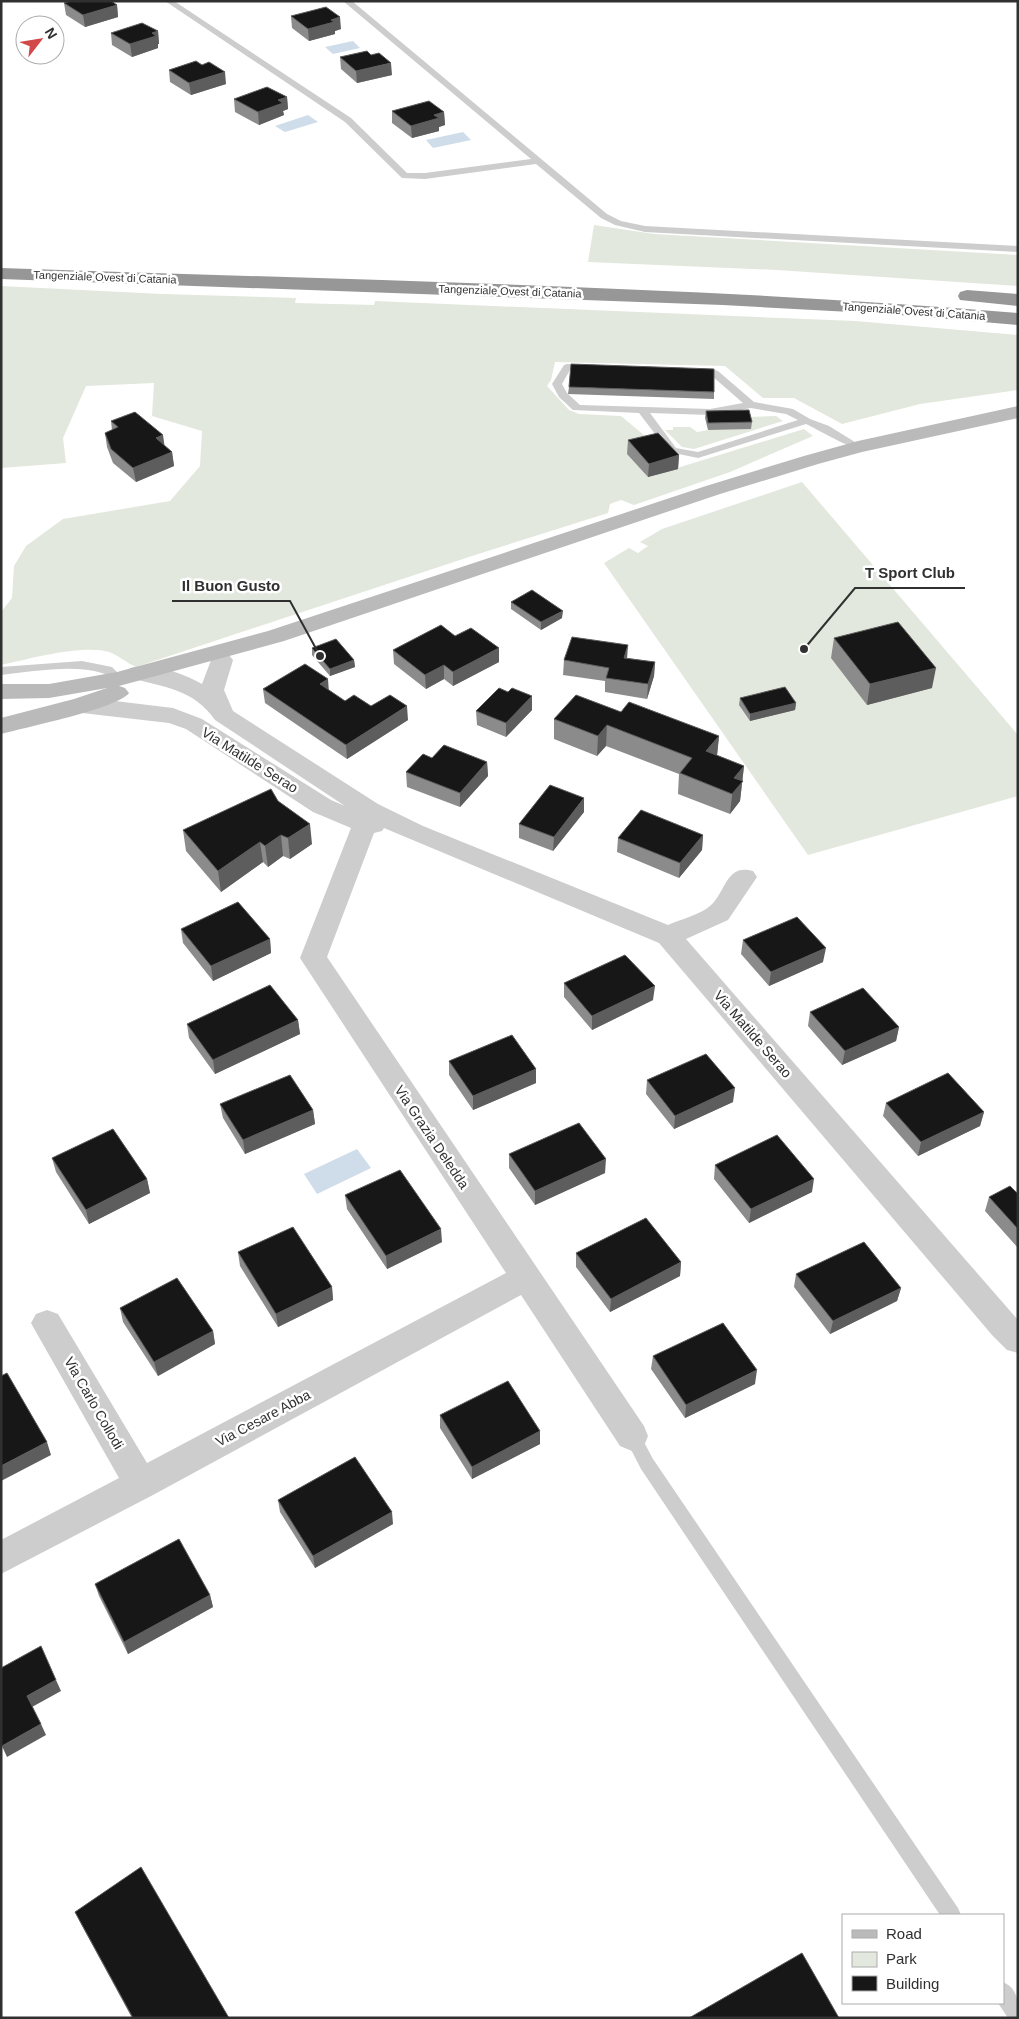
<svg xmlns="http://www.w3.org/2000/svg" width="1019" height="2019" font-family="Helvetica,sans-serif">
	<rect width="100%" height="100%" fill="#fff"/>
	<path fill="#e2e8dd" d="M594,225L654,234L1018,255V286L777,270L588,262Z
		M1,286L162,294L296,298L295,303L374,305L375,301L855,321L1018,335V390L920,404L842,424L794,398H763L725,366L555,362L551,380L547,386L569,410L579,414L621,416L657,446L648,477L804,429L813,436L730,472L634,505L621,500L610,504L608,513L475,555L136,667C127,663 118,655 109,652C83,644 28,659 1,665V612L12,598L14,566L26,546L63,519L170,501L200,466L202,431L152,416L154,383L86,386L63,438L66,463L1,468Z
		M776,416L783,421L694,449L682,447L665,430H673V427H690L697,432L708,430L748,417Z
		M802,482L1018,735V796L808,855L604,563L629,548L638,553L648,546L640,542L662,529Z"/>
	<path fill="#cfdce9" d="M353,41L360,48L333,54L325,47Z
		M308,115L318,122L285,132L275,126Z
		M463,132L471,140L433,148L426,140Z
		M357,1149L371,1168L317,1194L304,1174Z"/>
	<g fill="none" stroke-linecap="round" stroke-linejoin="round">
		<path fill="#cdcdcd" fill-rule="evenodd" d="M165,1H174L351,118L407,173H425L531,159L343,1H352L607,214L621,221L645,226L1018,246V252L645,232L615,225L601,218L536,164L425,179L402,178L345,122Z
			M567,364L587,365L592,368L587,371L570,370L562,384L567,393L580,405L710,409L743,403L712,376L696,375L691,372C697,367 711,369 718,371L754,402L793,409L810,419L829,426L863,447L862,449C854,451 817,429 806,424L698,458L669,452L639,413L573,410L559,397L552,384L564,365ZM751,408L786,414L798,420L698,452L676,448L650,413L710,415Z
			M82,661L112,667L124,679L118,683C111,681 108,674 102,673C73,664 31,672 1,675V667Z
			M632,1429L638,1431L653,1459L958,1908L961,1915H940L641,1469L624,1436L626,1431Z
			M1003,1982C1019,1989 1018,2003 1018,2018H1008L998,2003H1003Z"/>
		<path fill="#cdcdcd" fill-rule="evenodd" d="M221,653L229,655L233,660L224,690L233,711L378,804L423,826L668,925C679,920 701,914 710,906C726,892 726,863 753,871L757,877L728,920L686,939L1018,1320V1353L1007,1350L992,1335L659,943L384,828L382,831L374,833L327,957L644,1426L648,1436L644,1446L632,1451L620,1446L521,1295L153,1495L1,1574V1540L119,1478L36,1332L31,1323L36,1314L47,1310L58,1314L147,1463L506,1273L300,958L351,828L313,812L186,729L169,723L82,713L74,710L70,705L74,700L82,697L173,708L202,719L331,800L345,806L215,720C194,689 163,687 130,678L126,673L130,668C151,662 183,673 202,684L213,655Z"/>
		<path fill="#bababa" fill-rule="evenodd" d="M1018,406V418L862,452L818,464L720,494L284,641L119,686L125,688L129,693C119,708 23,728 1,734V718L74,699L107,688L49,698L1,699V684H49L117,672L268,631L706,486L804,456L858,441Z"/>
		<path fill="#979797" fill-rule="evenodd" d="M1,268C340,280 680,285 1018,313V325L888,314L723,305L1,279Z
			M967,290L1018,294V306L960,300L958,296L960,292Z"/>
	</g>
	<path fill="#8b8b8b" d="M64,3L117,5L118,17L85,27L66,15Z
		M291,16L341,29L335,31V34L309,41L292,28Z
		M158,31L159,44H158V48L132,57L112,45L111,33Z
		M340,57L392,75L357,83L341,69Z
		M202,65L226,84L191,95L170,82L169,70Z
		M287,97L288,109L283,111L284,115L259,125L235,112L234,99Z
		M392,111L444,112L445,125L439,127V131L412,138L392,123Z
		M569,387L714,392V399L568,394Z
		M706,411L752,422L751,429L708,430L705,418Z
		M111,421L165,446L172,452L174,466L136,482L113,463L107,447L105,433L112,430Z
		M628,440L679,455L678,469L648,477L627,454Z
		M511,602L562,618L541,630L511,609Z
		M455,636L499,662L453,686L444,679L426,689L394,664L393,650Z
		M834,638L932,688L867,705L831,658Z
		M312,648L354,660L355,667L330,676L312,655Z
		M627,658L655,662L654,676L647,699L605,692V681L563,675L564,660Z
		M263,689L329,690L345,701L371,706L408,720L347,759L265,703Z
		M508,692L532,696V710L506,737L477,725L476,711Z
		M740,698L796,703L795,710L750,721L739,705Z
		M621,712L719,736L717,755L744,766L740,801L730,814L678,794L679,774L606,746L597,756L554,739V719Z
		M432,758L487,762L488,776L460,807L407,787L406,772Z
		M278,801L312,844L290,859L283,856L268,867L263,862L221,892L186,851L183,830Z
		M584,812L553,851L519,838V824Z
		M703,835L702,850L679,878L617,852L618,838Z
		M181,929L270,939L271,953L213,981L183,943Z
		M743,940L823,962L769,986L741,954Z
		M564,983L653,1000L592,1030L564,997Z
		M810,1012L899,1027L896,1041L842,1065L808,1026Z
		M298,1020L300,1034L215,1074L189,1038L187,1024Z
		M449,1061L536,1069V1083L473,1110L449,1075Z
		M647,1080L733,1102L674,1129L646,1094Z
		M886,1103L984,1112L980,1126L918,1156L883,1116Z
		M220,1104L313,1110L315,1124L245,1154L223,1118Z
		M509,1154L605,1173L535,1205L509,1168Z
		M52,1158L147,1179L150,1193L89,1224L56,1172Z
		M715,1165L812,1192L749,1223L714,1179Z
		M1018,1194V1248L985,1211L989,1197Z
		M345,1195L442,1242L387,1269L347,1209Z
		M238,1252L332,1287L333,1300L278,1327L240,1266Z
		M576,1253L681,1262L680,1276L610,1312L576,1267Z
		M796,1274L901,1288L897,1301L830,1334L794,1287Z
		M120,1308L213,1331L215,1344L158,1376L123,1322Z
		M653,1356L755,1384L685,1418L651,1369Z
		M440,1415L540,1431V1444L472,1479L440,1428Z
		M278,1500L393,1524L315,1568L280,1512Z
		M95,1584L210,1595L213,1607L128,1654L99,1596Z
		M75,1912L229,2018H132L82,1926Z"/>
	<path fill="#5d5d5d" d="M117,5L118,17L85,27L83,15Z
		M340,17L341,29L335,31V34L309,41L308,29L331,20Z
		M158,31L159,44H158V48L132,57L130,44L152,33Z
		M391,63L392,75L357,83L356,71Z
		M225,72L226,84L191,95L189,83Z
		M287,97L288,109L283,111L284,115L259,125L258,112L278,100Z
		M444,112L445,125L439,127V131L412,138L411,126L434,115Z
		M163,435L165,449L156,438Z
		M172,452L174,466L136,482L133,468Z
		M679,455L678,469L648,477L649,464Z
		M563,611L562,618L541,630V622Z
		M628,645L627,659L624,658Z
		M499,648V662L453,686V672Z
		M354,660L355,667L330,676V669Z
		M655,662L654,676L647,699L648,684Z
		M444,665V679L426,689L425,675Z
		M936,668L932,688L867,705L870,684Z
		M328,679L329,693L320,684Z
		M532,696V710L506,737V723Z
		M796,703L795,710L750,721V714Z
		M407,706L408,720L347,759L346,745Z
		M607,725L606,746L597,756L598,736Z
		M719,736L717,756L706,751Z
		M487,762L488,776L460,807V793Z
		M744,766L740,801L730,814L734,778Z
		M584,798V812L553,851L554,837Z
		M310,824L312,844L290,859L288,838Z
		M281,835L283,856L268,867L265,846Z
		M703,835L702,850L679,878L680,863Z
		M260,842L263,862L221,892L218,871Z
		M270,939L271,953L213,981L211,966Z
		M826,948L823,962L769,986L771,972Z
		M655,986L653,1000L592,1030V1016Z
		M298,1020L300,1034L215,1074L213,1060Z
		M899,1027L896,1041L842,1065L845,1051Z
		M536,1069V1083L473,1110V1096Z
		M735,1088L733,1102L674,1129L675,1116Z
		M313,1110L315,1124L245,1154L243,1140Z
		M984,1112L980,1126L918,1156L921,1142Z
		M606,1159L605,1173L535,1205V1191Z
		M147,1179L150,1193L89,1224L86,1210Z
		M814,1179L812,1192L749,1223L751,1209Z
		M441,1229L442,1242L387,1269L386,1256Z
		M681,1262L680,1276L610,1312L611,1299Z
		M332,1287L333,1300L278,1327L276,1314Z
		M901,1288L897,1301L830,1334L833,1321Z
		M213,1331L215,1344L158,1376L154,1362Z
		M757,1370L755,1384L685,1418L686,1405Z
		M540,1431V1444L472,1479V1467Z
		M47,1442L51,1455L1,1481V1466Z
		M392,1512L393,1524L315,1568L313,1556Z
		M210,1595L213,1607L128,1654L124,1642Z
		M56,1680L61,1691L32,1707L27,1696Z
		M41,1724L46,1735L7,1757L2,1746Z"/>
	<path fill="#171717" stroke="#5d5d5d" d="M70,1H111L117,5L83,15L64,3Z
		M326,7L340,17L331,20L334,22L308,29L291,16Z
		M142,23L158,31L152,33L156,36L130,44L111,33Z
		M367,51L371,55L379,53L391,63L356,71L340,57Z
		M196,61L202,65L209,62L225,72L189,83L169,70Z
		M267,87L287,97L278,100L283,103L258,112L234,99Z
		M429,101L444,112L434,115L439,118L411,126L392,111Z
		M571,364L714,369V392L569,387Z
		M749,410L752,422L708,423L706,411Z
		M135,412L163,435L156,438L172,452L133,468L111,449L105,433L118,427L111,421Z
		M658,433L679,455L649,464L628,440Z
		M532,590L563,611L541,622L511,602Z
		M898,622L936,668L870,684L834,638Z
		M441,625L455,636L471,628L499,648L453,672L444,665L425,675L393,650Z
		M572,637L628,645L624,658L655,662L648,684L606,678L609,668L564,660Z
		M336,639L354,660L330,669L312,648Z
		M305,664L328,679L320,684L345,701L354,695L371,706L390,695L407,706L346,745L263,689Z
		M785,687L796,703L750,714L740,698Z
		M499,688L508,692L512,688L532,696L506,723L476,711Z
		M576,695L621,712L629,702L719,736L706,751L744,766L734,778L743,781L732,794L680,773L692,758L607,725L598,736L554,719Z
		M444,745L487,762L460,793L406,772L423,754L432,758Z
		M550,785L584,798L554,837L519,824Z
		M271,789L278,801L310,824L288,838L281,835L265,846L260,842L218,871L183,830Z
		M641,810L703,835L680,863L618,838Z
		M238,902L270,939L211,966L181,929Z
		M797,917L826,948L771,972L743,940Z
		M625,955L655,986L592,1016L564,983Z
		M270,985L298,1020L213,1060L187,1024Z
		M863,988L899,1027L845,1051L810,1012Z
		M512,1035L536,1069L473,1096L449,1061Z
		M706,1054L735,1088L675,1116L647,1080Z
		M948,1073L984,1112L921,1142L886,1103Z
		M290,1075L313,1110L243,1140L220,1104Z
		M579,1123L606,1159L535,1191L509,1154Z
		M113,1129L147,1179L86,1210L52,1158Z
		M777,1135L814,1179L751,1209L715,1165Z
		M400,1170L441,1229L386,1256L345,1195Z
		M1010,1186L1018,1194V1229L989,1197Z
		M646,1218L681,1262L611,1299L576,1253Z
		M293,1227L332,1287L276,1314L238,1252Z
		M864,1242L901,1288L833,1321L796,1274Z
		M177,1278L213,1331L154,1362L120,1308Z
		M723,1323L757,1370L686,1405L653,1356Z
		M7,1373L47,1442L1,1466V1376Z
		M508,1381L540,1431L472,1467L440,1415Z
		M355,1457L392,1512L313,1556L278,1500Z
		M179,1539L210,1595L124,1642L95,1584Z
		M41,1646L56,1680L27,1696L41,1724L2,1746L1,1744V1668Z
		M141,1867L229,2018H133L75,1912Z
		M802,1953L839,2018H689Z"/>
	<g text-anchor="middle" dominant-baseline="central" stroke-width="5" stroke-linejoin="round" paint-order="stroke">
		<g font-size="11" fill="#303030" stroke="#fff">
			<text transform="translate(105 277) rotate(2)">Tangenziale Ovest di Catania</text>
			<text transform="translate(510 291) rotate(2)">Tangenziale Ovest di Catania</text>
			<text transform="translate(914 311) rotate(4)">Tangenziale Ovest di Catania</text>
		</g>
		<g font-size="14" fill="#303030" stroke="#fff">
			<text transform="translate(250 760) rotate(32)">Via Matilde Serao</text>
			<text transform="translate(753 1034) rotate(49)">Via Matilde Serao</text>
			<text transform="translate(432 1137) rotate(56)">Via Grazia Deledda</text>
			<text transform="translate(94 1403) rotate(60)">Via Carlo Collodi</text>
			<text transform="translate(263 1418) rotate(-28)">Via Cesare Abba</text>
		</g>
	</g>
	<path fill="none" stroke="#303030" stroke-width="2" d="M804 649L855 588H965M320 656L290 601H172"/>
	<g fill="#303030" stroke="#fff" stroke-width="2">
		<circle cx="804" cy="649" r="5"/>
		<circle cx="320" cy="656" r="5"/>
	</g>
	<g font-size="15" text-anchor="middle" font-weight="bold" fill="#303030" stroke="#fff" stroke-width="5" stroke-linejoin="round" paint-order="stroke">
		<text x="910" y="578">T Sport Club</text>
		<text x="231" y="591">Il Buon Gusto</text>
	</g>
	<rect width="1019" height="2019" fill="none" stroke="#303030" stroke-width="5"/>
	<rect x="842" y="1914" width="162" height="90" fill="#ffffff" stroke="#acacac"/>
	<rect x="852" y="1930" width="25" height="8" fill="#bababa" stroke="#acacac"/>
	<text x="886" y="1939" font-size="15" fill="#303030">Road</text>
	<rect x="852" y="1952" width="25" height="15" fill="#e2e8dd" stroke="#acacac"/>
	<text x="886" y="1964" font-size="15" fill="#303030">Park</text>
	<rect x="852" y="1976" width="25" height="15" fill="#171717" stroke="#acacac"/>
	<text x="886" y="1989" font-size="15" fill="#303030">Building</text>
	<g transform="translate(40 40) rotate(59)"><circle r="24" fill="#ffffff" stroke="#acacac"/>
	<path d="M0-4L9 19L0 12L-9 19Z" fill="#d14948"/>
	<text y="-8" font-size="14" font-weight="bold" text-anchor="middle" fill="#303030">N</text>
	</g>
</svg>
